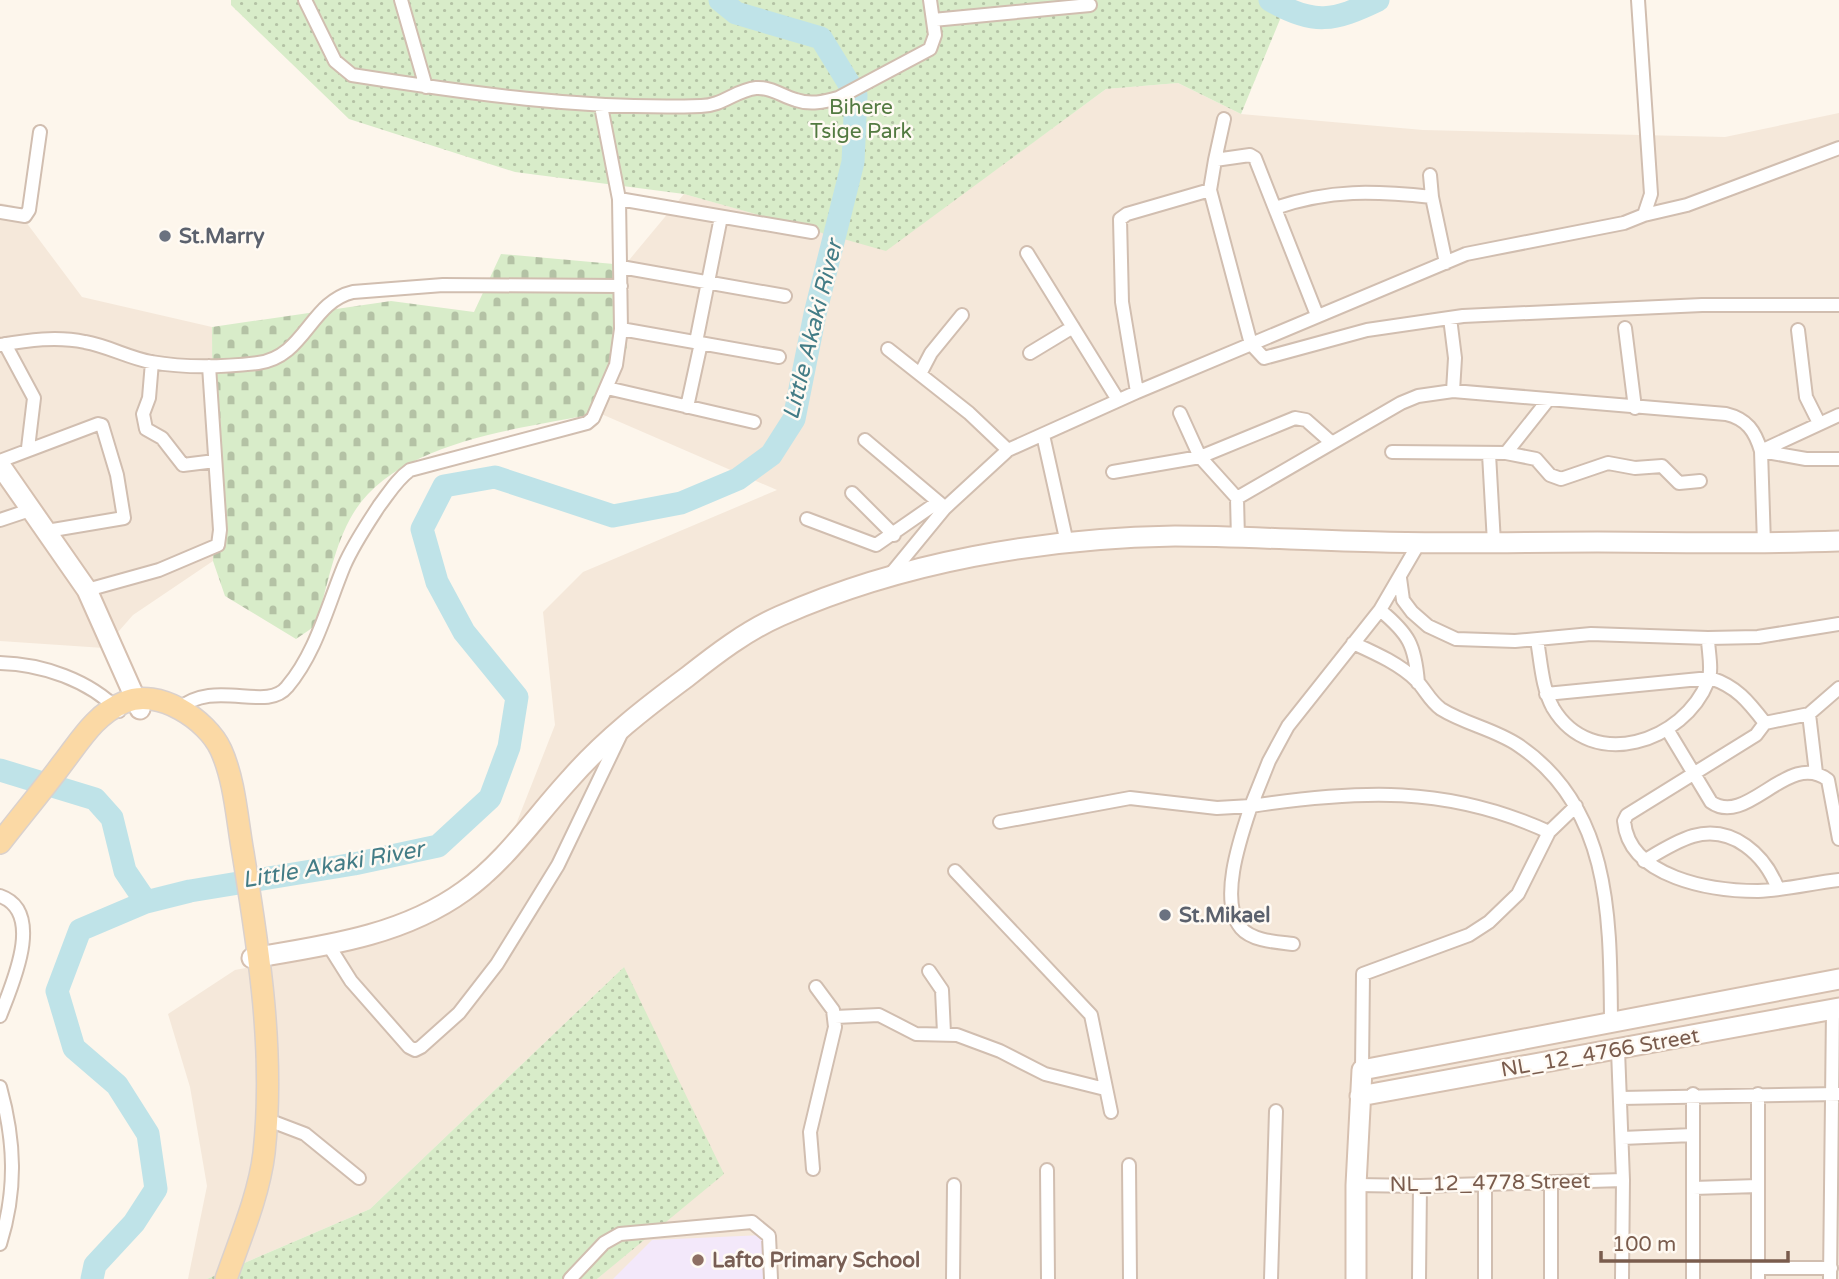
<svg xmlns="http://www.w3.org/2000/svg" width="1839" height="1279" font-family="'Varela Round',sans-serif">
	<defs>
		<pattern id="grass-dots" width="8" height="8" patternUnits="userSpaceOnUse" patternTransform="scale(1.75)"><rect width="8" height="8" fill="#d8ecc9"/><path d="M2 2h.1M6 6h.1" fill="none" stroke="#b4c2a5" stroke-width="1.8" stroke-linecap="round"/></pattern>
		<pattern id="cemetery-stones" width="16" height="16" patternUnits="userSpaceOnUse" patternTransform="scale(1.75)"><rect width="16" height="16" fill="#d8ecc9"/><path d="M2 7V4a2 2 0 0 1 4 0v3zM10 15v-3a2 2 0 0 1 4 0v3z" fill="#b4c2a5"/></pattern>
	</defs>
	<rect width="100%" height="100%" fill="#fdf6ec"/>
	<path fill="#f5e8da" d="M1178,83L1241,114L1423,130L1725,137L1839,113V1279H597L612,1266L624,967L370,1209L207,1279H188L207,1186L190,1087L168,1014L235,970L350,948L430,924L493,883L555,725L543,612L583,572L777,490L599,413L625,265L684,194L886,250L1106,89Z
		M0,203L14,206L82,297L212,327L213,561L133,615L104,648L0,641Z"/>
	<path fill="#f3e8fa" d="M763,1235V1279H613L652,1240Z"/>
	<path fill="url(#grass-dots)" d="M231,0H1288L1241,114L1178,83L1106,89L886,251L684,194L515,172L349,119L231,5Z
		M624,967L724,1174L597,1279H207L370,1209Z"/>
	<path fill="url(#cemetery-stones)" d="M501,254L625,265L627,348L599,413C520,429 391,441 350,519C332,552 327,591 315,626L296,639L225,596L213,561L212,327L391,301L474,312Z"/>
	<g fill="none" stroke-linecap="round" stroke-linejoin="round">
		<path stroke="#bfe3e8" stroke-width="23" d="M1270,0C1314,26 1334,21 1378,0
			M0,770L95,799L112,818L125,871L146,902
			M92,1279L95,1265L134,1223L156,1189L148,1134L117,1085L74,1048L57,991L80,930L146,902L190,891L354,864L438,846L490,798L509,747L517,697L464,632L437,582L422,529L444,486L495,477L613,516L681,503L738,479L771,455L794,419L815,314L853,162L856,95L821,38L736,13L720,0"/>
		<g stroke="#d1beb0" stroke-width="16">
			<path id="street" d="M305,0L335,61L352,75C467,93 585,110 701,106C722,106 736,90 756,88C771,87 782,96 796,100C810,105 824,102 838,98L930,49L935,35L930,0
				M401,0L426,87
				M1638,0L1651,194L1644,215
				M933,20L1090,5
				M1215,160L1224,119
				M1430,175L1432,197L1446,263
				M619,199L812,232
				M1275,208C1331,189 1374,191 1432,197
				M0,212L25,216L29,210L40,132
				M1027,253L1118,400
				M621,267L785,296
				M1317,315L1255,158L1250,155L1215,160L1210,190L1251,344L1264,358L1367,330L1463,316L1702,305H1839
				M1450,318L1455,358L1453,391
				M1625,328L1635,408
				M621,329L779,357
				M1798,330L1806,397L1819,423
				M696,342L721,217
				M5,344L34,398L28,448
				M0,345C28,340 57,336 85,342C108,346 129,358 151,362C185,368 224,367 258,363C305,357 310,302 353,292L443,285L621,286
				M888,349L969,413L1008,450
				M1030,353L1073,327
				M152,362L149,398L143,414L146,429L162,438L183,465L215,461
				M920,374L931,353L962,315
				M607,388L754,422
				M1137,392L1122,302L1120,219L1127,214L1210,190
				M687,407L701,343
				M1180,413L1200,457L1237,498
				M1043,435L1067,543
				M865,440L942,505
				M1761,451L1839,415
				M1761,451L1806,459H1839
				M1392,452L1506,453L1548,400
				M1506,453L1536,459L1550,475L1561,479L1608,463L1635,468L1662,466L1679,483L1700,481
				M1489,454L1494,543
				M0,461L98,424L102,425L117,475L124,518L47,531
				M1113,472L1200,457L1295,418L1306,420L1332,443
				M852,493L894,535
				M807,519L876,545L938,502
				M0,520L30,510
				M1238,539L1237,498L1401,403L1418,396L1453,391L1726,414C1747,419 1755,431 1761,451L1764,544
				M1419,543L1380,610L1288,726L1269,761L1251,806C1358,790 1447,785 1549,832
				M890,575L945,508L1008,450L1137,392L1466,254L1624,223L1644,215L1687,205L1839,148
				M1400,578L1403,600L1412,612L1428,626L1456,639L1515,641L1591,634L1708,638L1758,637L1839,624
				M87,590L159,570L218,545L220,530L209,366
				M1380,610C1409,634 1415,645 1418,683
				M1537,640C1541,663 1542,688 1553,708C1592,773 1684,742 1708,681C1713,670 1708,651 1708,638
				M1353,643C1375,653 1400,664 1417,681C1426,691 1430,701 1441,709C1465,724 1494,729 1518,745C1612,808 1610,920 1611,1020
				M0,663C42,664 89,680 119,711
				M1839,688L1809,714L1765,723L1756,735L1627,815L1624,821C1629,878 1712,891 1758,891C1785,890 1812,883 1839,880
				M1546,694L1710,678C1736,686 1748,701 1765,723
				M177,710C214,677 266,713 287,687C316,653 327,607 344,566C353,545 366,526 379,506C389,493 397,479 410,470L587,423L593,418L616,365L621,329L619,199L601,106
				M1809,714L1816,773
				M1667,729L1711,802C1747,828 1789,749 1828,780L1839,839
				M1000,822L1130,798L1217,808L1251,806C1241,836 1218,901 1241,928C1252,941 1277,942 1293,944
				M1644,861C1659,852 1676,841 1693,836C1733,825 1765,855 1778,889
				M955,871L1091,1015L1111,1112
				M0,896C46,912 11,987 0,1016
				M329,946L351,981L409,1047L415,1050L421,1047L459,1013L497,964L558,865L620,736
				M929,971L942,990L944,1033
				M835,1017L879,1015L916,1034L957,1035L1000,1051L1045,1074L1105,1089
				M1618,1050L1623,1180L1622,1279
				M1362,1070L1363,974L1469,935L1489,922L1518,894L1549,832L1576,806
				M0,1087C15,1141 17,1190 0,1244
				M1758,1094V1279
				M1621,1098L1839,1094
				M263,1118L305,1134L359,1178
				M1622,1138L1693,1135
				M1129,1165L1130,1279
				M813,1169L810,1132L835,1027L833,1010L816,987
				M1047,1170L1048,1279
				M1485,1184V1279
				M1356,1185L1420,1186L1623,1180
				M1693,1188L1758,1186
				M1758,1268H1831
				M570,1279L604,1243L620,1234L752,1222L769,1236L771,1279
				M953,1279L954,1185
				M1271,1279L1276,1111
				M1419,1279L1420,1186
				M1551,1279V1184
				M1693,1279V1094
				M1830,1279L1833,1010"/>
		</g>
		<g stroke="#d6c0b0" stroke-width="23">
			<path id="secondary" d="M0,465L87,590L140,709
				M252,958C324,946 402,936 464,891C506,861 535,817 570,779C604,740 645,708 687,677C716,654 746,631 780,616C902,562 1042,538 1175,536C1244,536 1313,541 1382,542C1454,544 1526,542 1598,542C1678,543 1758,544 1839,541
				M1360,1096L1839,1008
				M1356,1279V1185L1362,1070L1839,979"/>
		</g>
		<g stroke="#dad1cd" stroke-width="24">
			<path id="primary" d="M0,843C20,817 42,791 62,764C80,741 95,714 125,702C158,688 207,719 221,750C235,781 237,820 243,853C259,951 275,1053 264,1153C259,1195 240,1239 226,1279"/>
		</g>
		<use href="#street" stroke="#fff" stroke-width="12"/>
		<use href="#secondary" stroke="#fff" stroke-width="19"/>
		<use href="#primary" stroke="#fbd9a5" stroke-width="21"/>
	</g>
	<g fill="#6b7280" stroke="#fffaf3" stroke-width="2.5">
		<circle cx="165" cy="236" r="7"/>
		<circle cx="1165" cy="915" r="7"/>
	</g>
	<circle fill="#8d6e63" stroke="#fffaf3" stroke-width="2.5" cx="698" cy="1260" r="7"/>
	<g text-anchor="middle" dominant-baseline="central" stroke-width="5" stroke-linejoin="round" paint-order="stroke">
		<g font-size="21" fill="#537a41" stroke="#fffaf3">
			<text x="861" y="107">Bihere<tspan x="861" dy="24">Tsige Park</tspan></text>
		</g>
		<g font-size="21" font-weight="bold" fill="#5b616d" stroke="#fffaf3" text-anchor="start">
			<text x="179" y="236">St.Marry</text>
			<text x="1179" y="915">St.Mikael</text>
		</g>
		<g font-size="21" fill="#7a5c4d" stroke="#fffaf3">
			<text transform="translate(1600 1053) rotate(-10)">NL_12_4766 Street</text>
			<text transform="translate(1490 1183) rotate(-1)">NL_12_4778 Street</text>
		</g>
		<g font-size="21" font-weight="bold" fill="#785e54" stroke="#fffaf3" text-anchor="start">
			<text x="712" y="1260">Lafto Primary School</text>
		</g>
		<g font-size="23" font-style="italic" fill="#437c86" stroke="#fffaf3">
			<text transform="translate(813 330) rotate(-76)">Little Akaki River</text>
			<text transform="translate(333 865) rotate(-10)">Little Akaki River</text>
		</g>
	</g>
	<path d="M1601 1251v10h187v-10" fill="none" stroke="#7a5c4d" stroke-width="3.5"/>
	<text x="1612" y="1251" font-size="21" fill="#7a5c4d" stroke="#fffaf3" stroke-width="5" paint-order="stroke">100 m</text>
</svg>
